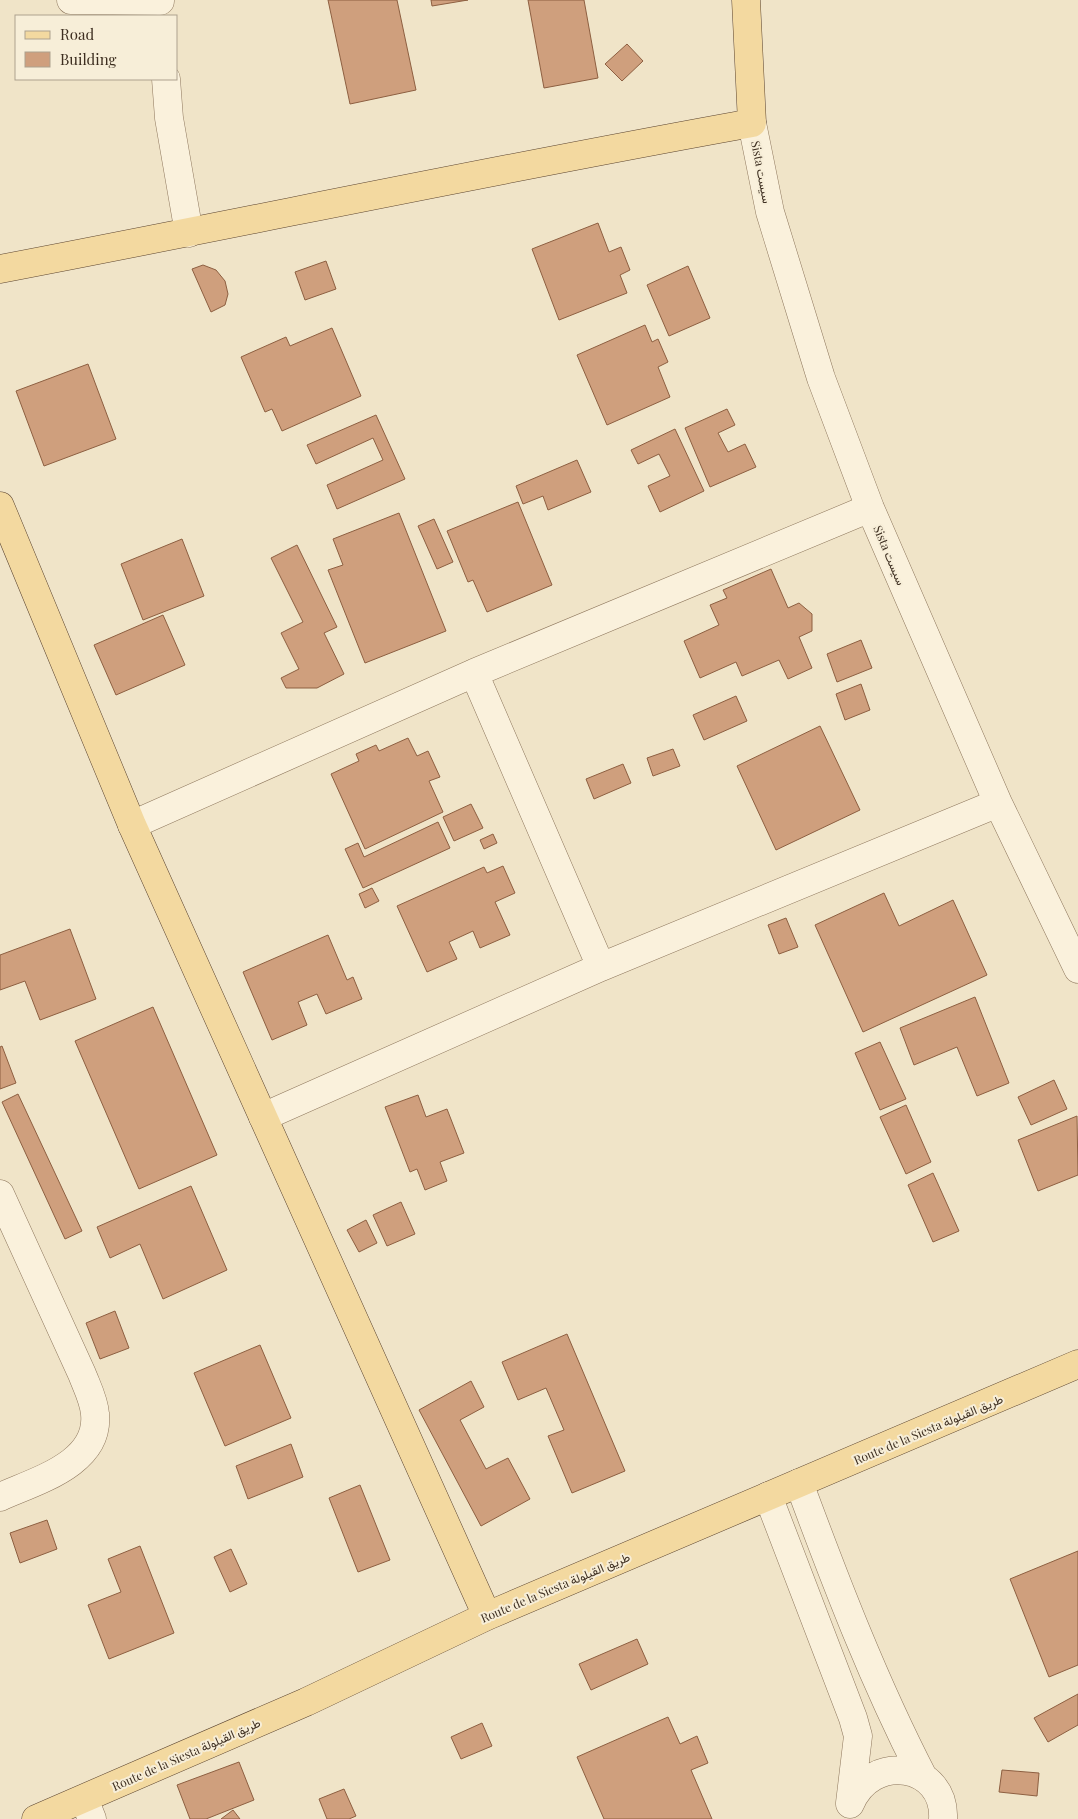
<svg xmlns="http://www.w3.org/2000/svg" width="1078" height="1819" font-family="'Playfair Display',Vazirmatn,serif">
	<rect width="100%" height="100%" fill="#f0e4c8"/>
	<path fill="#cf9f7d" stroke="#8d5f41" d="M328,0H397L416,90L350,104Z
		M431,0H468L432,6Z
		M528,0H584L598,78L544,88Z
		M627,44L643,61L622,81L605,64Z
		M598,223L609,252L621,247L630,270L620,275L627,293L559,320L532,249Z
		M326,261L336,289L305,300L295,272Z
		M203,265L216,270L225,281L228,294L225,305L211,312L192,269Z
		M688,266L710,318L669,336L647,285Z
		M645,325L652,342L658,339L668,362L658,367L670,397L607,425L577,355Z
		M332,328L361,396L282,431L272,409L265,412L241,357L286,337L290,346Z
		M88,364L116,439L44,466L16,391Z
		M727,409L735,425L718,433L728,452L745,444L756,467L710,487L685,428Z
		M376,415L405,479L337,509L327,485L383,460L373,438L316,464L307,445Z
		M675,429L704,491L660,512L648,486L670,476L659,454L638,464L631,450Z
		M577,460L591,492L548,510L543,496L523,504L516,486Z
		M518,502L552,585L487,612L473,580L468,582L447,531Z
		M399,513L446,631L365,663L328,570L343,565L333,539Z
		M434,519L453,562L437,569L418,526Z
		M182,539L204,596L143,620L121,564Z
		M297,545L337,627L324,633L344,674L317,688H286L281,678L299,669L281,633L303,622L271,558Z
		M771,569L788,608L799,603L812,614V631L799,637L812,668L788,679L779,660L742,676L736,662L700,678L684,641L719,625L710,605L727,598L723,590Z
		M163,615L185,665L116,695L94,645Z
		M861,640L872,668L837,682L827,654Z
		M861,684L870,710L845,720L836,694Z
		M736,696L747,721L704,740L693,715Z
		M820,726L860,810L776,850L737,766Z
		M408,738L417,756L428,751L440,777L429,781L443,812L365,849L331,774L359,761L356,754L376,745L379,751Z
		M673,749L680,766L653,776L647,758Z
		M623,764L631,783L594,799L586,779Z
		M471,804L483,828L454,841L443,817Z
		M438,822L450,848L363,888L345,849L358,843L364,857Z
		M493,834L497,843L484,849L480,840Z
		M503,866L515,893L495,902L510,935L480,948L473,931L449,942L457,959L427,972L397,906L484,867L487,873Z
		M372,888L379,901L365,908L359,894Z
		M884,893L899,926L953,900L987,975L863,1032L815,925Z
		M786,918L798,947L779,954L768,925Z
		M70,929L96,999L40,1020L25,981L0,990V955Z
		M328,935L347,980L353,977L362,999L326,1014L317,994L298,1002L307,1025L272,1040L243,972Z
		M975,997L1009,1083L977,1096L957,1047L914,1065L900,1028Z
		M153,1007L217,1155L139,1189L75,1041Z
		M880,1042L906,1099L880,1110L855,1053Z
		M2,1046L16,1083L0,1089V1047Z
		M1054,1080L1067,1109L1031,1125L1018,1097Z
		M18,1094L82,1231L65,1239L2,1102Z
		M418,1095L426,1117L447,1109L464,1153L440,1162L447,1181L425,1190L417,1169L410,1172L385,1107Z
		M906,1105L931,1162L906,1174L880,1117Z
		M1077,1116L1078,1175L1038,1191L1018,1140Z
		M933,1173L959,1231L933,1242L908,1185Z
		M191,1186L227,1270L163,1299L140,1244L110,1258L97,1227Z
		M401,1202L415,1234L387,1246L373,1215Z
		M366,1220L377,1243L359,1252L347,1230Z
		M115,1311L129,1348L100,1359L86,1323Z
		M567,1334L625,1471L572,1493L548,1436L564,1430L546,1388L518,1400L502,1362Z
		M260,1345L291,1418L225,1446L194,1373Z
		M471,1381L484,1407L460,1420L486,1469L508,1458L530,1499L481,1526L419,1410Z
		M291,1444L303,1477L248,1499L236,1466Z
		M360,1485L390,1560L358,1572L329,1498Z
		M47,1520L57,1549L20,1563L10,1533Z
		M140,1546L174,1633L109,1659L88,1605L121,1592L108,1559Z
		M231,1549L247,1584L230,1592L214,1557Z
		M1078,1551V1665L1049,1677L1010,1579Z
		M637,1639L648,1664L591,1690L579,1664Z
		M1078,1694V1725L1048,1742L1034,1718Z
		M668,1717L680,1744L697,1736L708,1763L691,1770L712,1819H604L577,1757Z
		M482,1723L492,1746L461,1759L451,1737Z
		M239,1762L254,1800L206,1819H190L177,1785Z
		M1002,1770L1039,1773L1037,1796L999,1792Z
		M344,1789L356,1816L349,1819H327L319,1799Z
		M233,1810L240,1819H221Z"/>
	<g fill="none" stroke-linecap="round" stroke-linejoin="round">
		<g stroke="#8d765c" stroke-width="29">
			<path id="minor" d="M71,0L160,1
				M166,79L169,118L189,233
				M752,123L770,212L821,378L870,508L998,803L1078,969
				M474,673L601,967
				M132,825L474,673L870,508
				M263,1117L601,967L998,803
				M0,1194L82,1374C87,1387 94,1400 95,1414C100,1464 35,1481 0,1497
				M799,1483C836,1583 874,1682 923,1777
				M768,1496L853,1718L858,1736L850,1803
				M84,1799L92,1819
				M850,1804C872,1751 946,1764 943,1819"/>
		</g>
		<g stroke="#5b4430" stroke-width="29">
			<path id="major" d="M0,269C251,221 501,168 752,123L746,0
				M0,506L132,825L487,1616
				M36,1819L306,1702L487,1616L1078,1364"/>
		</g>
		<use href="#minor" stroke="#faf1dc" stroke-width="28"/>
		<use href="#major" stroke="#f3d9a0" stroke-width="28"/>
	</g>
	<g text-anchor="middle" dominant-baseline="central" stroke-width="4" stroke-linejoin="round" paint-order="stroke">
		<g font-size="12" fill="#3d2e20" stroke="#f7eed8">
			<text transform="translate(762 172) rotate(79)">Sista سيست</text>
			<text transform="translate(890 555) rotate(67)">Sista سيست</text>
			<text transform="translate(928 1429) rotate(-23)">Route de la Siesta طريق القيلولة</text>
			<text transform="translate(555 1587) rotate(-23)">Route de la Siesta طريق القيلولة</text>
			<text transform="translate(186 1754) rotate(-24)">Route de la Siesta طريق القيلولة</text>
		</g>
	</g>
	<rect x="15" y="15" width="162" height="65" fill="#f7eed8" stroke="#ada18e"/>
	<rect x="25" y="31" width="25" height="8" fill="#f3d9a0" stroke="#ada18e"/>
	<text x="60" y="40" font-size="15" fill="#3d2e20">Road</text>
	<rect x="25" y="52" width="25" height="15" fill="#cf9f7d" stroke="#ada18e"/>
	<text x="60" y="65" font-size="15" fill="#3d2e20">Building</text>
</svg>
